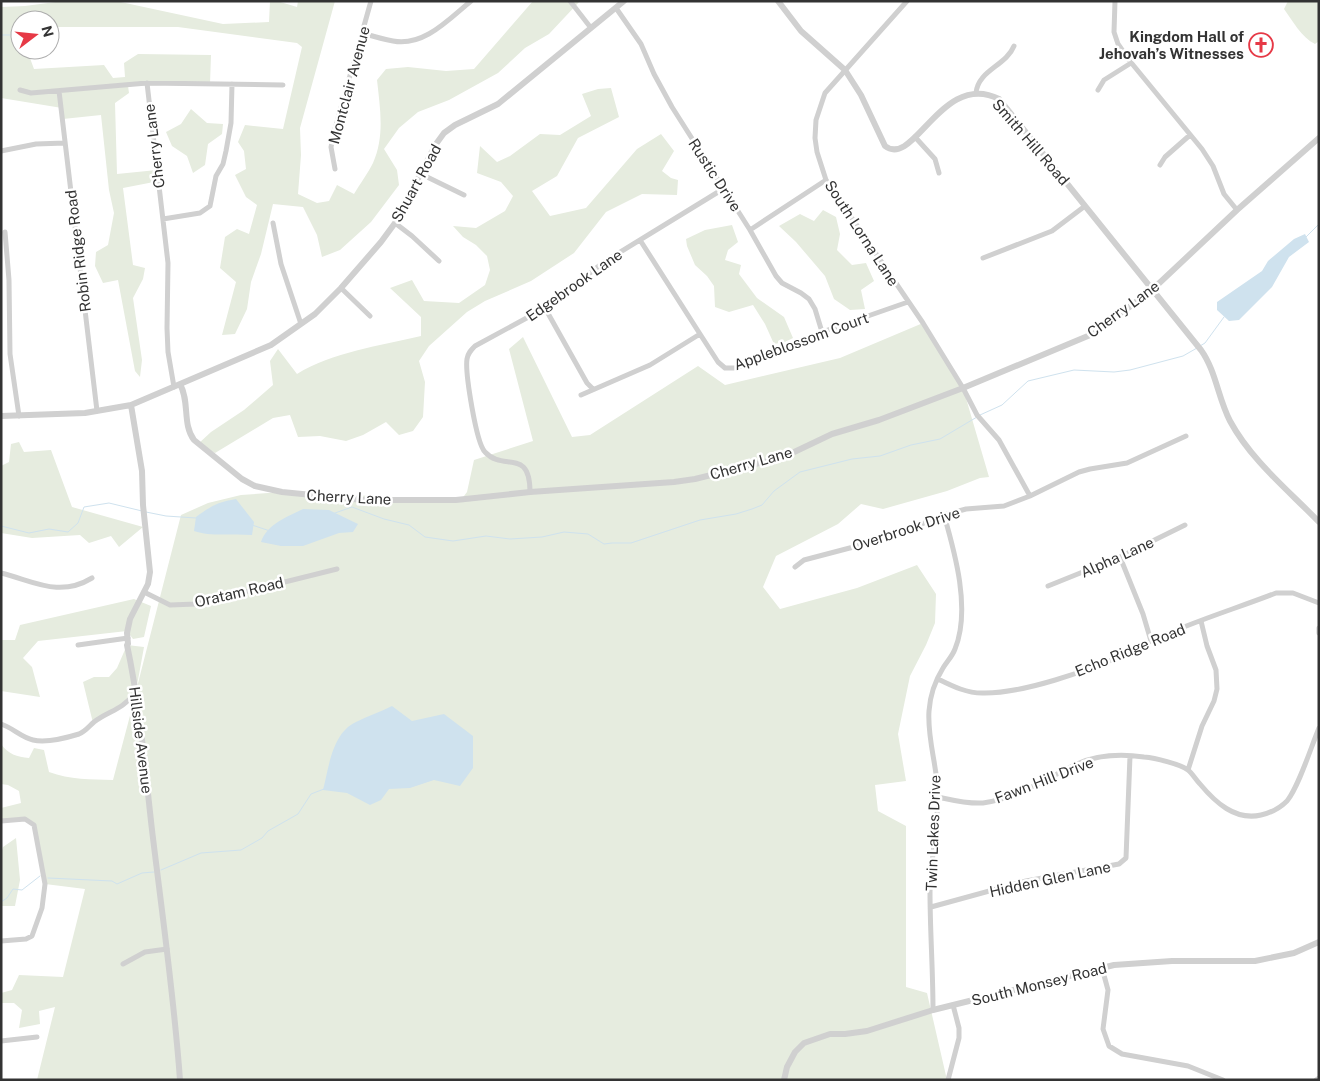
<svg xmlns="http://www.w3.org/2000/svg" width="1320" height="1081" font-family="'Public Sans',sans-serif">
	<rect width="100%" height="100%" fill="#fff"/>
	<path fill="#e6ecdf" d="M63,1H116L223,24L269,22L270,1H277L297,7L298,1H335L300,128L301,155L298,194L317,203L329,201L337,185L354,194C360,184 368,173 373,163C385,136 380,108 377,80L386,69L408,67L446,71L474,69L533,1H580L549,34L525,48L498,73L449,100L418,112L399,128L384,149L397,170L399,185L371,222L340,250L322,257L317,235L303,207L273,204L261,254L251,282L247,309L235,334L222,335L236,282L220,268L225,237L237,229L249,234L257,205L246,197L235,175L246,169L244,151L238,142L245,125L283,129L302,47L297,43L178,27H50V20H20V50H27L34,69L104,65L113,78L125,77L124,63L138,54L211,55L210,84L128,86L129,93L115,103L117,174L157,170L159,181L123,188L133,265L145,268L143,279L133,298L142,360L140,377L135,371L118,280L103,283L95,266L96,252L108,245L114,213L109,190L101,115L63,119L62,108L1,98V7L25,6Z
		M1288,1H1319V41L1315,44C1302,38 1292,20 1284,9Z
		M611,88L619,117L578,138L557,176L532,191L550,216L586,208L637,149L661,134L674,151L662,171L671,178L678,180L677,195L642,194L606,212L574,253L531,281L485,301L467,312L429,346L419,361L425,382L423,417L413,431L399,435L386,422L363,435L346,441L320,436L298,437L290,415L273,418L215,453L198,444L211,432L244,410L273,385L270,361L278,349L297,374C332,352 380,346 421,336V317L390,288L412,280L424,301L459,303L485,285L490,270L487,256L476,245L463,237L453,226L476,228L505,211L513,196L501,182L477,173L480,146L497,162L510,156L540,134L560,135L591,116L582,94L598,89Z
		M191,109L207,123L223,124L222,134L208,144L205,165L193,173L187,156L172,146L166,132L181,124Z
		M823,210L836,217L840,234L837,250L852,265L866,263L874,281L861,290L865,309L850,310L834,299L825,276L796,242L779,226L800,214L814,221Z
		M732,225L738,242L728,250L725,260L741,265L739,274L757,298L784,317L793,338L785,342L774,344L765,324L753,305L729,312L715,307L714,286L707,276L695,265L687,246L686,239L705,230Z
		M923,323L963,388L989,477L980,478L947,491L883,509L861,504L838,524L776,556L763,587L780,609L857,588L917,565L936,594L935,623L926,645L910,676L898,734L906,781L875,785L878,811L906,826V987L927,993L947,1080H37L55,1007L39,1011L40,1024L19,1028L22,1010L14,1003H1V993L12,990L19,975L63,977L85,889L45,884L36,828L25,819L1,821V808L21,803L19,791L8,785L1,784V744C8,754 17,757 29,758L34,748L44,750L49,772C70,780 91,779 113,780L136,693L127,704L93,723L83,682L94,677H109L117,668L127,645L144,647L136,691L181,515L208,503L241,495L282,492L461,500L467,492L474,460L533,441L509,349L523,337L572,437L590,435L698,366L725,385L840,358Z
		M19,442L24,452L51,450L72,507L143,527L119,547L111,536L89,543L80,535L32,538L1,533V466L9,462L11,444Z
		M134,599L151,606L144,637L133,639L127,631L38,641L23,658L32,667L40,697L1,691V640H15L20,625Z
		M16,838L20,880L15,906H1V853L3,847Z"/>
	<path fill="#cfe2ee" d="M1305,234L1309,242L1289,257L1272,287L1239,320L1229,321L1217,310V302L1262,271L1268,261L1294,239Z
		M236,499L254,522L252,535C233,533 211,537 194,531L196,517C211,506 218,502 236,499Z
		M303,509L329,510L358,524L353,532L339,533L303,546H281L261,542C267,524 287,517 303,509Z
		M392,706L412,721L444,714L473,736V768L460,786L434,780L410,788L389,789L381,800L370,805L347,793L323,790C329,767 332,733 356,722C368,716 380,712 392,706Z"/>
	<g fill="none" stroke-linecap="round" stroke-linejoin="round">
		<path stroke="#cfe2ee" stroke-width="1" d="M1,35H10
			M1305,238L1319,224
			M1200,346L1205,343L1224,317
			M980,415L1002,405L1028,381L1074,370L1114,372L1130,370L1183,356L1197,348
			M146,512L166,516L196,518
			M335,513L352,507L384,519L409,525L425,537L453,541L486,536L510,539L542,537L564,532L588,534L604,544L612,543H631L700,520L736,514L752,509L762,505L774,491L800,472L852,459L880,456L911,445L940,439L977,417
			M252,525L270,531
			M1,526L29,533L49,529L68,532L78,523L84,507L109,503L142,511
			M161,870L201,853L241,850L262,838L268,831L298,814L311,794L324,789
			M48,878L112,881L117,884L142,873L154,872
			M1,902L7,898L13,889L22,890L40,876"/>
		<path stroke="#d0d0d0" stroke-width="5" d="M570,1L591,28
			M907,1L825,93L816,120L815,138L817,152L826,180L923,323L963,388L977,415L999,440L1030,496
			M1115,1L1114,32L1118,44L1129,60L1202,149L1213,166L1224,194L1237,210
			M616,8L641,44L654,74L672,107L750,230L776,276L782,283L801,293L809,299L815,309L822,332
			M362,33C372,36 382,39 393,41C424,47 449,19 471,1
			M147,83L168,263L167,328L168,352L174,387
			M20,90L31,93L147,83L283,85
			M1098,90L1104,80L1131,63
			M59,91L97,411
			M976,93C978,70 1006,66 1014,46
			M915,137L935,159L939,173
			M1,151L36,144L65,143
			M1160,165L1165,157L1190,135
			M335,169L331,147L335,129L371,1
			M421,174L464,195
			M163,219L200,213L210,206L216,176L223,164L226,151L231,123L232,84
			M273,223L281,264L301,324
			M395,223L412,236L439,261
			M750,230L826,180
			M5,232L9,280L10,354L19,416
			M640,240L700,334L718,362L725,368H736L822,332L908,302
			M983,258L1052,231L1085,206
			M341,288L370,316
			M545,308L587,383L593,389
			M581,395L650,365L700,334
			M530,492C530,447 503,472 485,452C476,443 465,372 467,359C468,353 471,350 475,346L545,308L604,262L723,189
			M1120,557L1143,614L1151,641
			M795,567L804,560L884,539L944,515L966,509L1004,506L1030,496L1079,472L1090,469L1127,463L1186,436
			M1,573C34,581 59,598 92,578
			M1048,586L1120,557L1185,525
			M144,592L170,605L196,604L337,569
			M1319,628V633
			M78,645L128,638
			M938,679C952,686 968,694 985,693C1025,693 1086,671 1124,655C1133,651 1142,645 1151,641C1191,622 1235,609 1276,593H1293L1319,603
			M1,724C13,728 21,737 33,740C46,743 66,738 79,734C86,731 89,726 94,722C110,710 121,711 135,693
			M1188,770L1202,726L1214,701L1217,689L1216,670L1207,646L1201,621
			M938,797C952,800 967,804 983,803C1016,799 1047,778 1077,764C1097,755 1122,754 1144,757C1155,758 1180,764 1188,770C1192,773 1196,780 1200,784C1215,802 1235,821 1261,815C1270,813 1280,808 1287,801C1299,786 1311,747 1319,728
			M1,821L25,819L34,825L45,884L42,908L32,936L26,939L1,941
			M931,907L1026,881L1119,864L1126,858L1130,756
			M123,964L145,952L167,949
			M1102,968L1108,990L1103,1029L1109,1046L1122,1054L1188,1066L1223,1080
			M933,1010C933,970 930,931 930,892C931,860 937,829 938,797C938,768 927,740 929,711C930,696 935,681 943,668C947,661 952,657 955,649C971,610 955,553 944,515
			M1,1041L37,1037
			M948,1080L959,1038V1028L953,1005
			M1316,1080L1319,1078"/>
		<path stroke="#d0d0d0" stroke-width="6" d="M778,1L801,31L845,70L861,95L885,146C914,169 942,70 999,99L1201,350C1216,371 1218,398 1230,421C1251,460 1288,490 1319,522
			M180,384C190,402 182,424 194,440L242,479L255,486L282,492L363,500H456L530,492L674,482L695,479L772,460L790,454L832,434L879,420L963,388L1095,333L1153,289L1237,210L1319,138
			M131,405L142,471L143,505L150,572L148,584L130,619L127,633L128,644L127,645C140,706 145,769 152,830C162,913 174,996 180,1080
			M1,416L85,413L131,405L271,345L315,314L341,288L381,242L395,223L436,144L444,133L455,125L498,104L624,1
			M784,1080L787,1067L795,1052L804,1043L830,1034H845L867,1031L933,1010L1114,965L1172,961H1255L1294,953L1319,942"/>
	</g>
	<defs>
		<g id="church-ring" transform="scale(1.25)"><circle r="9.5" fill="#fff" stroke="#e63946" stroke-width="1.5"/><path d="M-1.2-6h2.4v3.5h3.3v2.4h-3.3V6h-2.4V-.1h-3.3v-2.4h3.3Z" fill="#e63946"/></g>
	</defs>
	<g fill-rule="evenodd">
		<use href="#church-ring" x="1261" y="45"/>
	</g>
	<g text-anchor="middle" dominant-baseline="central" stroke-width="5" stroke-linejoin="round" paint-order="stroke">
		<g font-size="15" font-weight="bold" fill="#333" stroke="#fff" text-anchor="end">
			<text x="1244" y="36">Kingdom Hall of<tspan x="1244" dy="17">Jehovah’s Witnesses</tspan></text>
		</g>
		<g font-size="15" fill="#333" stroke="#fff">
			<text transform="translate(349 85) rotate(-75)">Montclair Avenue</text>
			<text transform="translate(1031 142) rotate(49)">Smith Hill Road</text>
			<text transform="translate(154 146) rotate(-97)">Cherry Lane</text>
			<text transform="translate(715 175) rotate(57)">Rustic Drive</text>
			<text transform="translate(416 183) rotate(-61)">Shuart Road</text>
			<text transform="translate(862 233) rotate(57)">South Lorna Lane</text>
			<text transform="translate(78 251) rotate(-97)">Robin Ridge Road</text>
			<text transform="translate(574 285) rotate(-35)">Edgebrook Lane</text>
			<text transform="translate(1123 309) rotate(-36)">Cherry Lane</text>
			<text transform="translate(801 341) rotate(-20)">Appleblossom Court</text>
			<text transform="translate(751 463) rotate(-16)">Cherry Lane</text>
			<text transform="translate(349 497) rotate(3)">Cherry Lane</text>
			<text transform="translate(906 529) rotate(-18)">Overbrook Drive</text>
			<text transform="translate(1117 557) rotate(-24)">Alpha Lane</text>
			<text transform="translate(239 592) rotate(-13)">Oratam Road</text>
			<text transform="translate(1130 650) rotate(-22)">Echo Ridge Road</text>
			<text transform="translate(141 740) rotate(83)">Hillside Avenue</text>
			<text transform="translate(1044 780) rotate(-21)">Fawn Hill Drive</text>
			<text transform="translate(933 833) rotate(-88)">Twin Lakes Drive</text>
			<text transform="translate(1050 879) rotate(-12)">Hidden Glen Lane</text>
			<text transform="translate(1039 984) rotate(-14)">South Monsey Road</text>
		</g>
	</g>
	<rect width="1320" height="1081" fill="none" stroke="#333333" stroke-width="5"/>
	<g transform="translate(35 35) rotate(74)"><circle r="24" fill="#ffffff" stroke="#adadad"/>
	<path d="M0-4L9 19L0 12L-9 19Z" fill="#e63946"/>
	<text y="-8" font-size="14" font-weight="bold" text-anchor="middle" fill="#333333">N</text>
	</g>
</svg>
